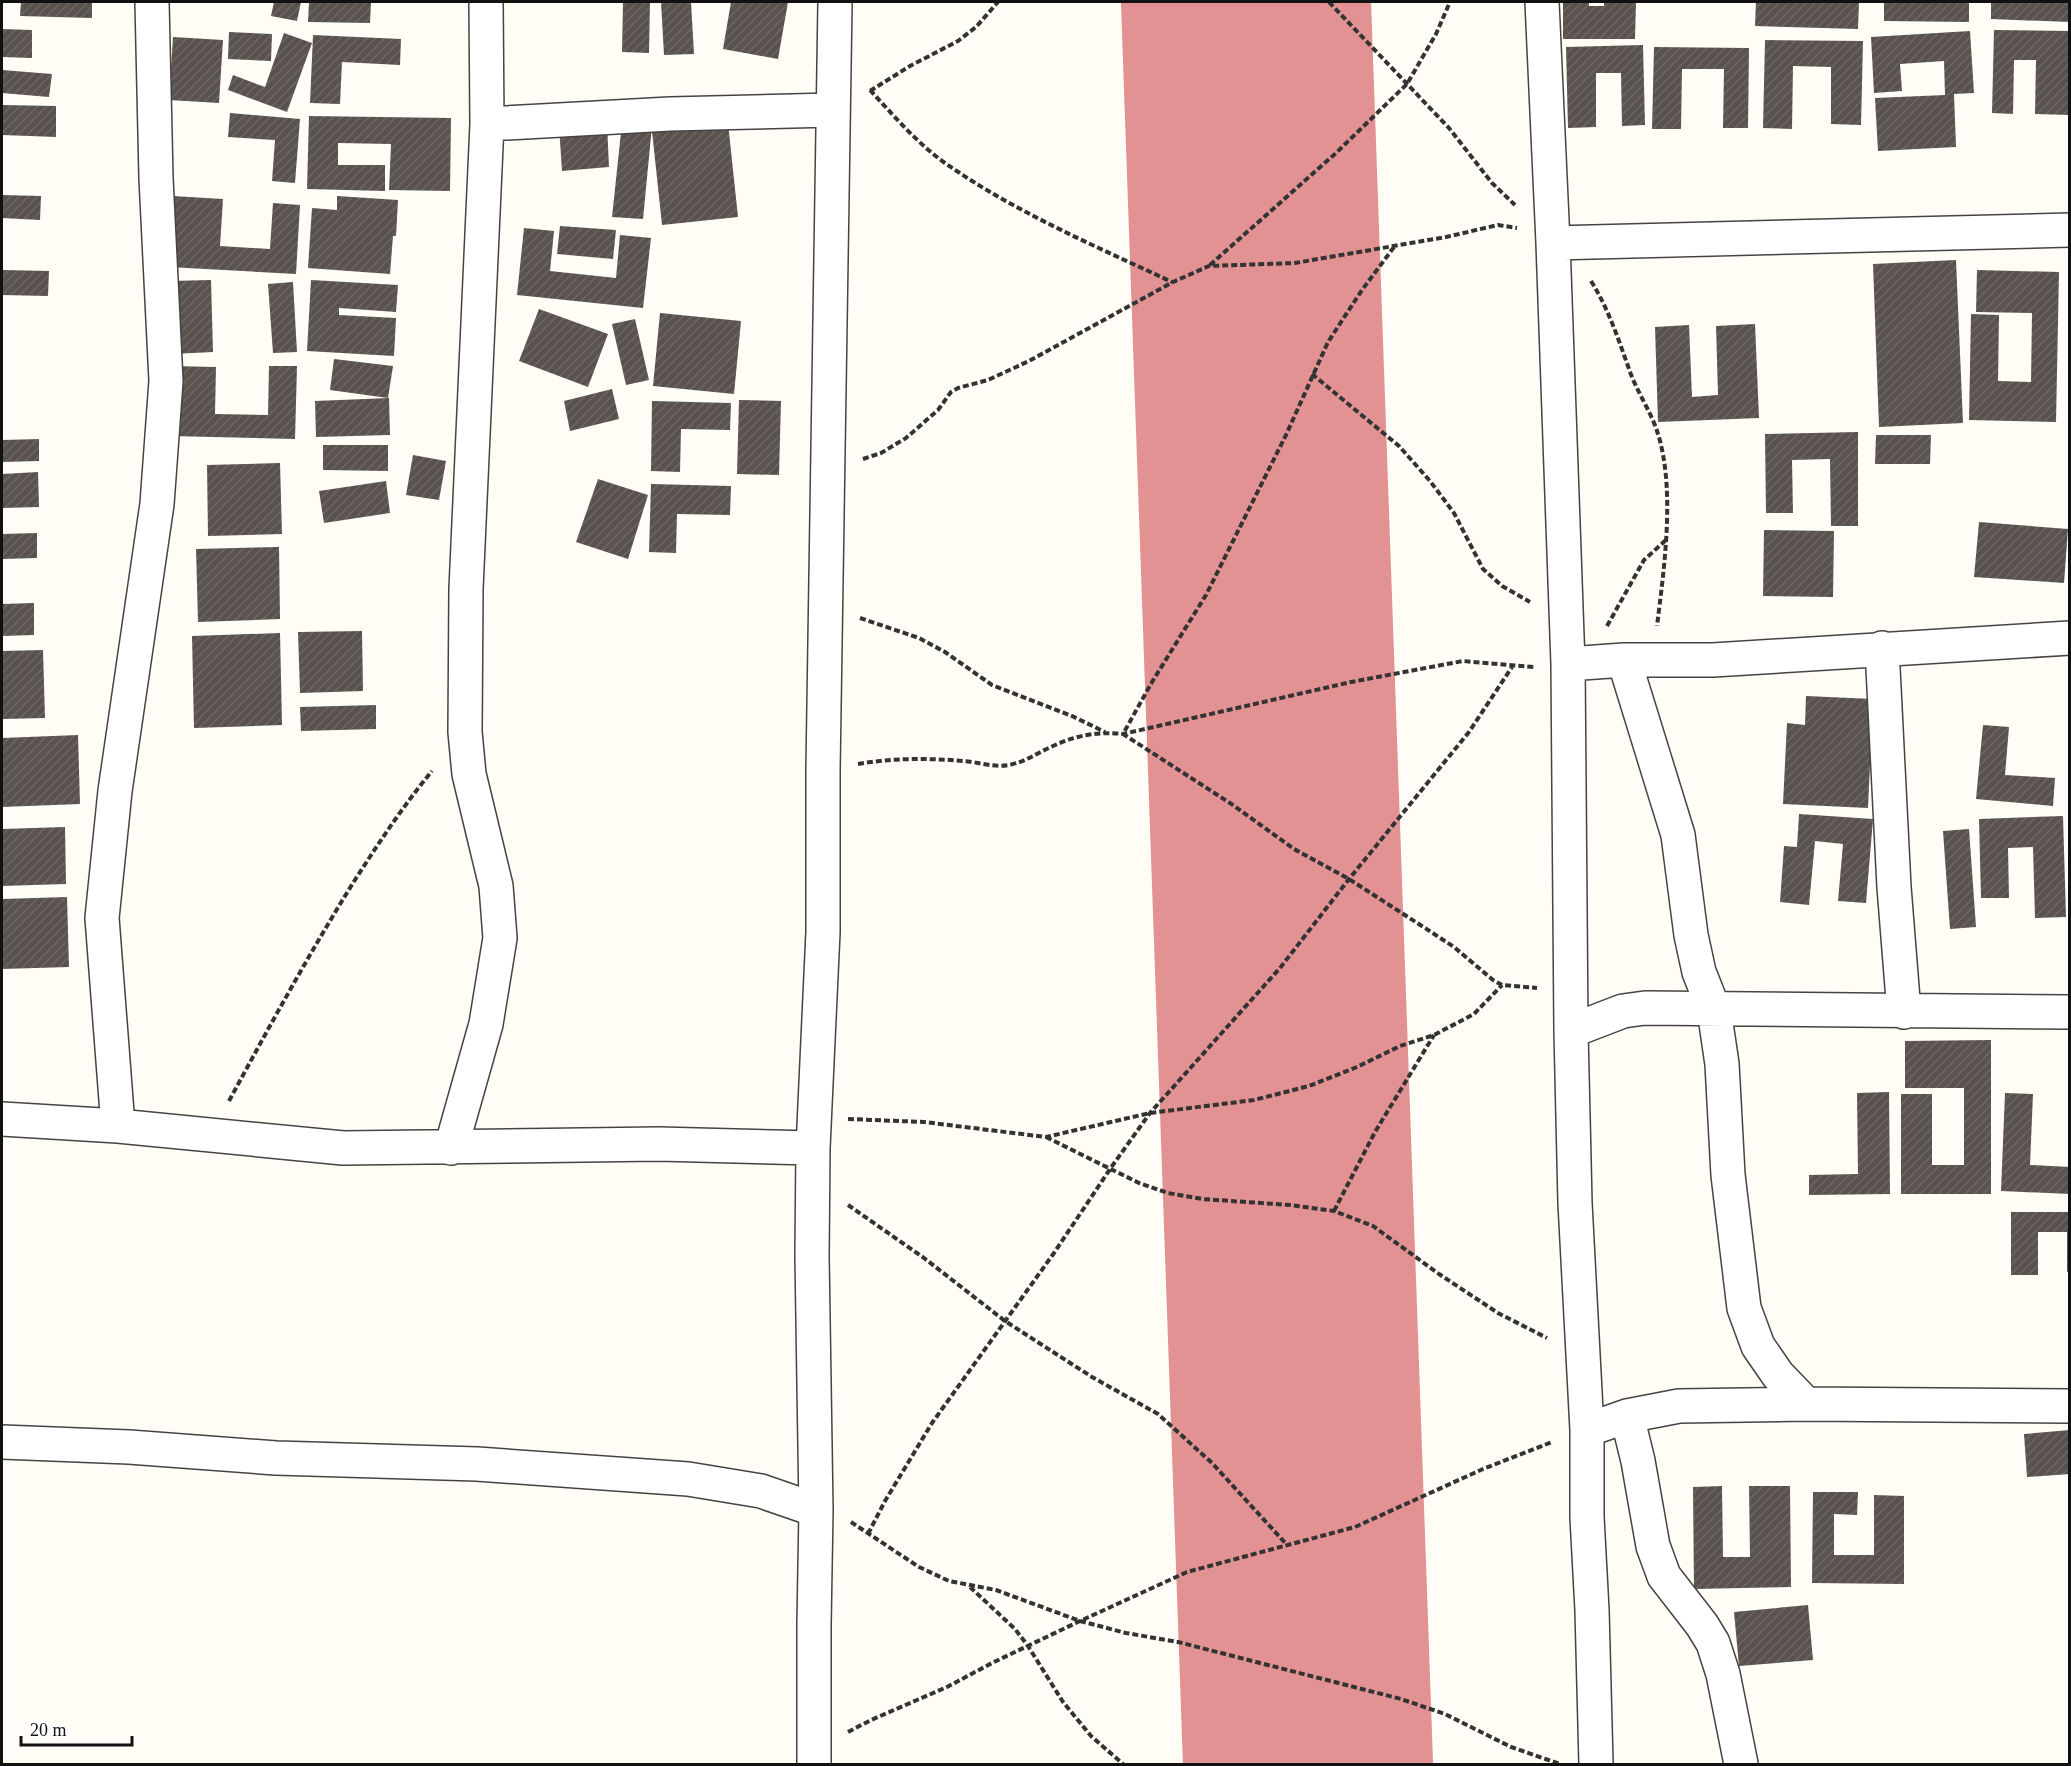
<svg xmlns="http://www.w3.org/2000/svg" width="2071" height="1766" font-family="Georgia,serif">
	<defs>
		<pattern id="building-hatch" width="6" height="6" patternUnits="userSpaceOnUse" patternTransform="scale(1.5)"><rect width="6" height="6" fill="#5a524d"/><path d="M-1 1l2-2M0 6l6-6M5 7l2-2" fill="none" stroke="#6d6662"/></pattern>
	</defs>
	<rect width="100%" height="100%" fill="#fffdf5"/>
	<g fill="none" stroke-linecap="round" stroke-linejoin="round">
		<path stroke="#e29292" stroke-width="250" d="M1246,2L1308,1764"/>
	</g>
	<path fill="url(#building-hatch)" d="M21,2H92V18L20,16Z
		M274,2H301L297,21L271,16Z
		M309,2H371L370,23L308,22Z
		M623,2H650L649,53L622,52Z
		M661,2H691L694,54L664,55Z
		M731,2H788L778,59L723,49Z
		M1563,2H1589V6H1604V2H1636L1635,39H1563Z
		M1756,2H1859L1858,29L1755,26Z
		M1884,2H1969V22L1884,21Z
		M1991,2H2070V22L1991,19Z
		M2,29L32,30V58L2,57Z
		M1994,30L2070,31V115L2035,114L2036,60H2014L2013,114L1992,113Z
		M1970,31L1974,93L1954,94L1956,147L1878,151L1875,98L1945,95L1944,61L1900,64L1902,91L1874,93L1871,37Z
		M229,32L272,34L271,61L228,59Z
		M284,33L312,43L287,112L228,90L233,75L265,87Z
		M313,35L401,39L400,65L342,62L340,104L310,103Z
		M173,37L223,40L219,103L169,100Z
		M1765,40L1863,41L1861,125L1831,124V67L1793,66L1792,129L1763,128Z
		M1643,45L1645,125L1622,126L1621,73H1596V127L1568,128L1566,47Z
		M1654,47L1749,48L1748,128H1723L1724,69H1682L1681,129H1652Z
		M2,70L52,74L49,97L2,93Z
		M2,105L56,106V137L2,135Z
		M230,113L300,119L295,183L272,181L275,140L228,137Z
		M309,116L451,118L450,191L389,190L391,144L338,143V165H385V191L307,189Z
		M607,123L609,167L562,171L559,126Z
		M622,123L652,126L643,219L612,217Z
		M728,123L738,217L662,225L652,131Z
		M2,195L41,196L40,220L2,218Z
		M173,196L223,199L220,246L270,249L273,203L300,205L296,274L169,267Z
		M337,196L398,200L396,236H393L390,274L308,268L312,208L337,210Z
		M560,226L616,230L613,259L557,254Z
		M524,228L554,231L550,271L616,278L620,235L651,238L643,308L517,295Z
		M1956,260L1963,423L1879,427L1873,264Z
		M2,270L49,271L48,296L2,295Z
		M1977,270L2059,272L2056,422L1969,420L1971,314L1999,315L1998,381L2031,382L2032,313L1976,312Z
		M211,280L213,352L173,354L170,281Z
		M311,280L398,285L396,312L339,308V315L396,318L394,356L307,351Z
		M293,282L297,352L273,353L268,284Z
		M539,309L608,334L588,387L519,361Z
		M660,313L741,321L734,394L653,386Z
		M635,319L649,380L626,385L612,324Z
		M1755,324L1759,418L1658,422L1655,327L1689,325L1692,397L1718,395L1716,326Z
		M334,359L393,366L388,398L330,390Z
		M172,366L216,367L215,414L268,415L269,366H297L295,439L170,436Z
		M612,389L619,419L570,431L564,401Z
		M389,398L390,435L316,437L315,401Z
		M739,400L781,401L779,475L737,474Z
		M652,401L731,403L730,430L681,429L680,472L651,471Z
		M1858,432V526H1831L1830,459L1792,460L1793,513H1766L1765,434Z
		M1876,435H1931L1930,464H1875Z
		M39,439V461L2,462V440Z
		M323,445H388V471L323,470Z
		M413,455L446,461L439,500L406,495Z
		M280,463L282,534L208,536L207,465Z
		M38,472L39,507L2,508V474Z
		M598,479L648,495L628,559L576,542Z
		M386,481L390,513L324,523L319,491Z
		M651,484L731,486L730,515L677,514L676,553L649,552Z
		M1979,522L2068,529L2064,583L1974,577Z
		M1764,530L1834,531L1833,597L1763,596Z
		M37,533V558L2,559V534Z
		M279,547L280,619L198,622L196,549Z
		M34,603V635L2,636V604Z
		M362,631L363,691L300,693L298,632Z
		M280,633L282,725L194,728L192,636Z
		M43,650L45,718L2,719V651Z
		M1806,696L1873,699L1868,808L1783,804L1787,723L1805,725Z
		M376,705V729L301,731L300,707Z
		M1983,725L2009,727L2005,775L2055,778L2053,806L1976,799Z
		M78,735L80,804L2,807V738Z
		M1799,814L1873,819L1866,903L1838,901L1843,844L1815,841L1809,905L1780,902L1784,846L1797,847Z
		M2063,816L2066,917L2035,918L2033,847L2008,848L2009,898H1981L1979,819Z
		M65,827L66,884L2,886V829Z
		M1969,829L1976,927L1950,929L1943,831Z
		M67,897L69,967L2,969V899Z
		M1991,1040V1194H1901V1094H1932V1165H1964V1088H1905V1041Z
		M1889,1092L1890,1194L1809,1195V1175L1858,1174L1857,1093Z
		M2005,1093L2033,1094L2030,1165L2070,1167V1194L2001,1191Z
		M2011,1212H2070V1272H2067V1232H2038V1275H2011Z
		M2070,1430V1474L2027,1477L2024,1434Z
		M1722,1486L1723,1557H1750L1749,1486H1790L1791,1587L1694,1589L1693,1487Z
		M1813,1492H1858L1857,1515L1834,1514V1555H1874V1495L1904,1496V1584L1812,1583Z
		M1808,1605L1813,1660L1739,1666L1734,1612Z"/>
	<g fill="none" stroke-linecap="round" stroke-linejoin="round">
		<g stroke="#444" stroke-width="36">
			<path id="minor" d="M1542,2L1553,243L1568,664L1571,1031L1575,1203L1587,1430V1517L1592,1610L1596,1764
				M487,124L670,114L832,110
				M1553,243L2070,230
				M1882,648L1894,887L1904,1012
				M1624,660L1678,835L1691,935L1699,972L1714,1010L1722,1064L1728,1175L1744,1308L1758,1346L1778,1375L1806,1404
				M1568,664L1624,660H1713L2070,638
				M1571,1031L1623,1011L1645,1008L2070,1012
				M2,1119L118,1126L343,1148L659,1144L813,1148
				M118,1126L102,918L115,791L157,504L166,381L156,178L152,2
				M451,1148L486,1024L500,938L496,886L469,774L465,732L466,589L487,124L486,2
				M1627,1416L1638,1461L1653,1546L1664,1576L1702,1625L1713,1643L1723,1674L1741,1764
				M1587,1430L1627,1416L1679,1406L1806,1404L2070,1406
				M2,1442L129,1447L276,1458L477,1464L688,1479L761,1491L816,1510
				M814,1764V1625L816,1510L812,1256L813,1148L823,932V770L835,2"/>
		</g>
		<path stroke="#333" stroke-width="4" stroke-dasharray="6 3" stroke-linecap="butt" d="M1329,2L1449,128L1492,183L1515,205
			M870,90C894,116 917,143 945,163C1015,212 1095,246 1172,282
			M870,91L910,66L958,41L976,27L998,2
			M1394,247L1362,290L1328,342L1286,435L1206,595L1152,682L1123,734L1230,803L1294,849L1349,879L1425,928L1454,947L1493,980L1502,985L1537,988
			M1210,265L1336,153L1407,84L1436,34L1450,2
			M1591,281C1608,308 1618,338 1629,369C1636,390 1650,410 1657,431C1676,487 1664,569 1657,626
			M1312,374L1399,446L1430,481L1454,513L1483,569L1502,586L1530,602
			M863,459L881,453L906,438L938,410L951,392L958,388L988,380L1029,361L1173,282L1209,266L1295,263L1446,237L1498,225L1517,228
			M860,618L919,638L945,652L992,685L1072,716L1105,732
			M1607,626L1644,560L1666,540
			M858,764C893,758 928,758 964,761C978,762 995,768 1009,765C1025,762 1037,753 1051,747C1073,736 1098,731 1123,734L1351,682L1463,661L1534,667
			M229,1101C269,1027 309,954 353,883C378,844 403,806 432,771
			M848,1119L924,1122L1046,1137L1150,1113L1254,1100L1309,1086L1357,1067L1400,1046L1434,1035L1474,1014L1502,985
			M1046,1137L1139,1183L1168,1193L1202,1199L1290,1205L1334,1211L1373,1226L1439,1274L1498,1313L1547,1338
			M848,1205L924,1258L1005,1321L1092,1377L1158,1414L1212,1463L1288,1546
			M1334,1211L1375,1132L1434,1035
			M851,1522L919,1567L949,1581L996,1590L1080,1621L1126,1633L1178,1642L1401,1699L1445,1714L1511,1747L1560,1764
			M868,1534L885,1501L932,1423L1054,1253L1110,1169L1150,1113L1280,968L1349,879L1469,732L1512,667
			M970,1587L1015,1629L1028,1646L1063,1702L1091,1736L1123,1764
			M848,1732L871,1720L947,1687L992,1663L1080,1621L1187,1572L1355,1527L1483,1469L1552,1442"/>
		<use href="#minor" stroke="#fff" stroke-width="33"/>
	</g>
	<rect width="2071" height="1766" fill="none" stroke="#111111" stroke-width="6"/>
	<path d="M21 1736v9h111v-9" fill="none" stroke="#111111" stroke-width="3"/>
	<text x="30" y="1736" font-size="18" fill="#111111" stroke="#ffffff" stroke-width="4.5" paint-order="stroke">20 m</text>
</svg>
